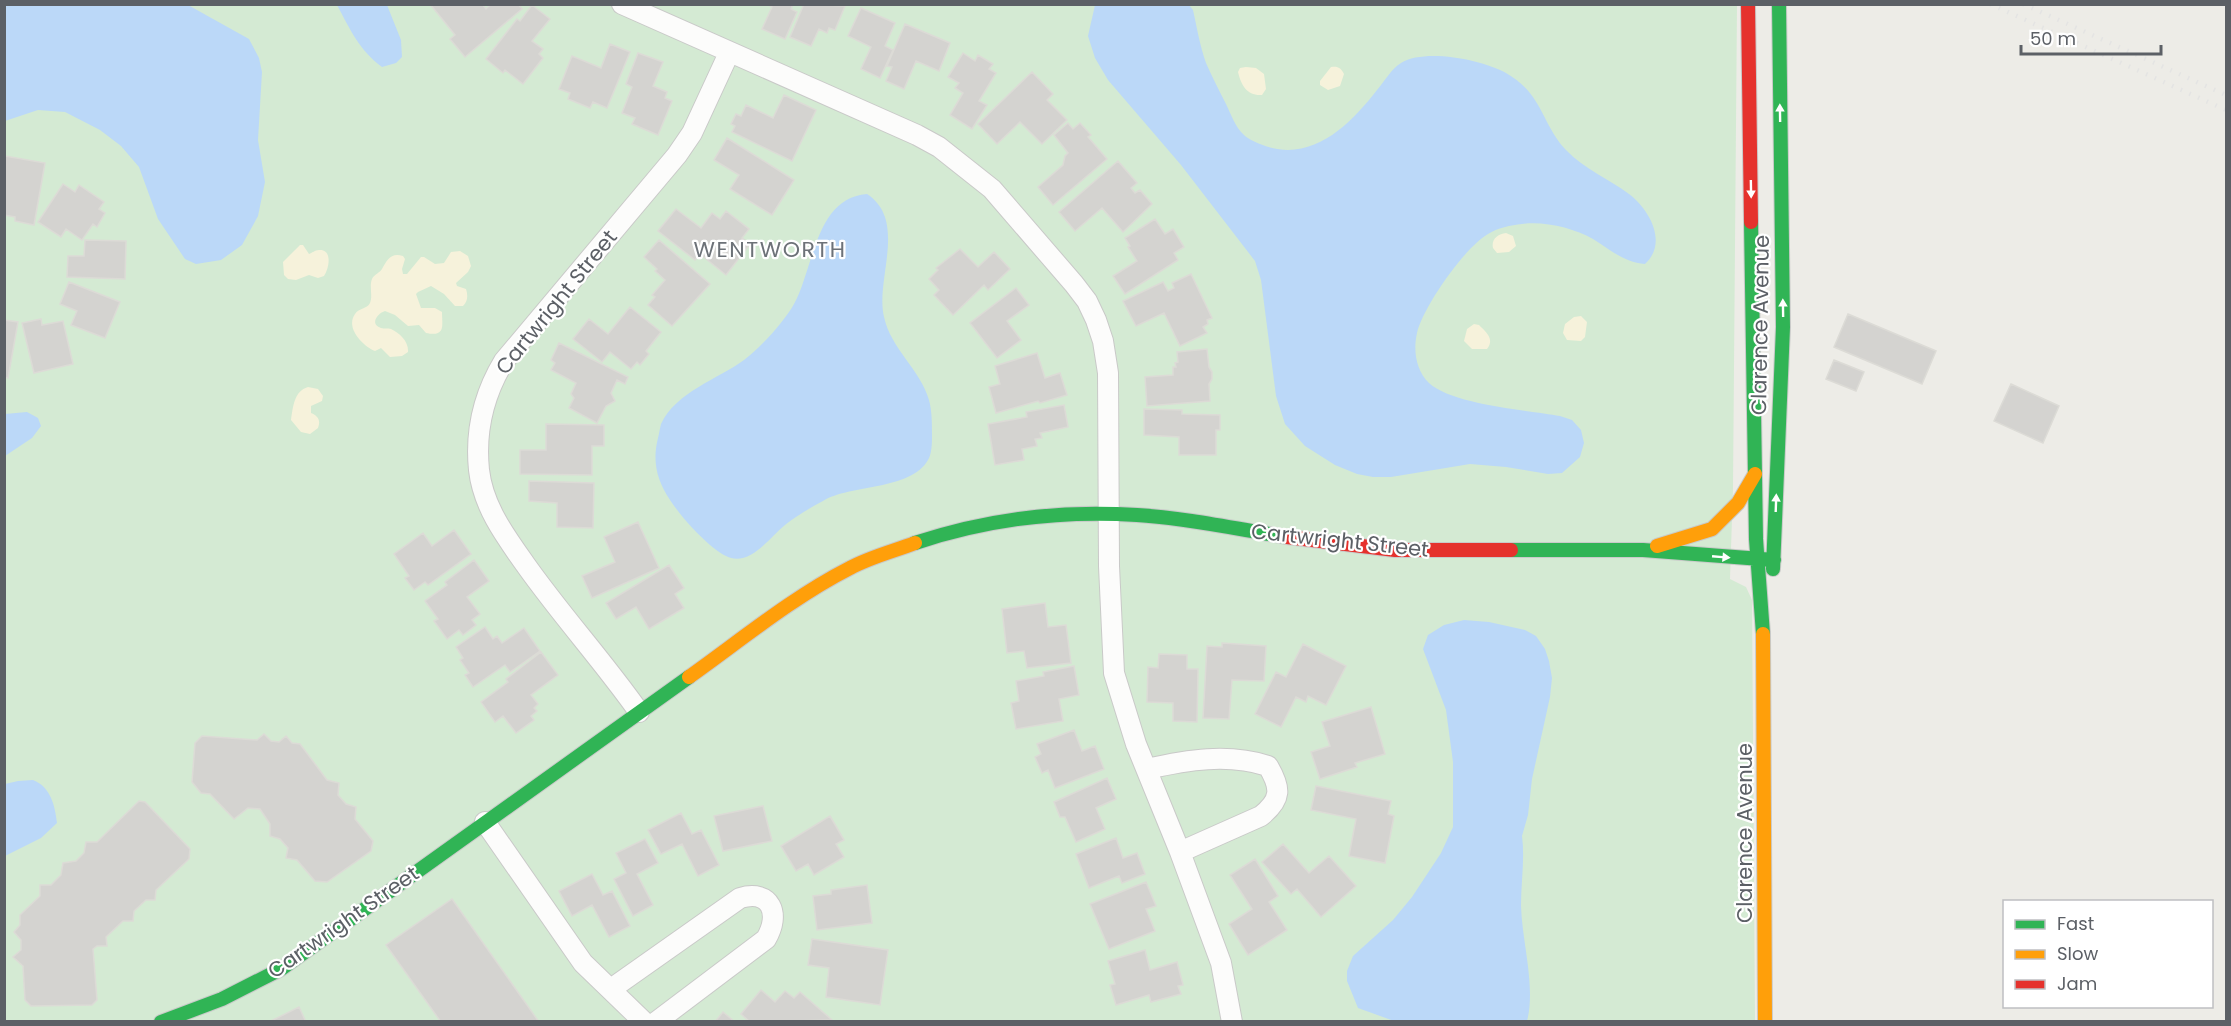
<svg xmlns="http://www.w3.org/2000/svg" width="2231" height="1026" font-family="Poppins,sans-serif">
	<rect width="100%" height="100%" fill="#edece7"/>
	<path fill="#d4ead3" d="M5,5H1737L1733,488L1730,579L1746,587L1752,600L1755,1021L5,1022Z"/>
	<path fill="#f6f2db" d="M1246,67L1256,68L1264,74L1266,89L1262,95C1247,96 1241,85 1238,72L1240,68Z
		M1331,67C1338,66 1341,68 1344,74L1340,86L1328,90L1320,85V81Z
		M1506,233L1513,236L1516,246L1509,252L1497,253L1493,248C1491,239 1498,234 1506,233Z
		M300,245H303L309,254C312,253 315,250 319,250C333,249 329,269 324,276L318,278L309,275L296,280L288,279L284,275L283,262Z
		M460,251L468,256L471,266L468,272L456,283L457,286L466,289C468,295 468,301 463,306H455L444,294L431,286L418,292L416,294L421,308H435L442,312C442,326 446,337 426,333L419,325L408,326L395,315L385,311C378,313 369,324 381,328C384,329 388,328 391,329C400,333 409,342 408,352L402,356L390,357L381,348L375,351C363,346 345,328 355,314C359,308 367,309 370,303C373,296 369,286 372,279C374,274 380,273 382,269C387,260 391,252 403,256L405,259L402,269L403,274H407L421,257H424L435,264L444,263L451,252Z
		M1581,316L1587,322L1585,337L1581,341L1567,340L1563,333L1565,324L1574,317Z
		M1474,324L1479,325C1486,332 1495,339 1487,349H1472L1464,341L1467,329Z
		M308,387L318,389L323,396L322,401L311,406V413C318,416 321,420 318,428L310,434L301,432L291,420C293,407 294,391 308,387Z"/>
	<path fill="#bbd8f8" d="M4,5H188L249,39L259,58L262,72L258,140L265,182L258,216L242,245L221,260L196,264L185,259L158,219L139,167L121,146L100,130L65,112L38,110L5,121Z
		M337,5H387L401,40L402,57L396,63L382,67C359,50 350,29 337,5Z
		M1095,5H1189L1193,10C1197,28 1200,46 1206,63C1212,77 1219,90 1226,104C1231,114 1235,127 1244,135C1248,139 1255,142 1260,144C1310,165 1349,126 1377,90C1385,81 1391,69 1401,63C1425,48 1483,60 1506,73C1543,94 1541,123 1566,150C1584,169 1609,179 1629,194C1650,210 1668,243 1645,264C1623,262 1611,250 1593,239C1573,228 1545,221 1522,224C1511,225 1497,228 1488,234C1465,247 1423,307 1417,333C1413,351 1416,370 1429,383C1453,405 1528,410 1560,416L1572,420L1581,430L1584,443L1580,457L1562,473L1548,474L1506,467L1470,464L1391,477H1373L1357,474L1335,465L1305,446L1285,424L1276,396L1261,280L1255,261L1181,165L1108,80L1095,58L1088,36Z
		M867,194C908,221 875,279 884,317C891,349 920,369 929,400C932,411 932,424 932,435C932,442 932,454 928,460C910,491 850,484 823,501C810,508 796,516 785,525C770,537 749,568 726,556C708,547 681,517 670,500C657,480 652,462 658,438C659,434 660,428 661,424C676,392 718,379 744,360C760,348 784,322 794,304C814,268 815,198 867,194Z
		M27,412L38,418L41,426L32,438L5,456V414Z
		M1464,620L1489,622L1525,630L1536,636L1545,649L1549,661L1552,678L1550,697L1532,779L1528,815L1522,836C1525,859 1521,882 1521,906C1522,942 1536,987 1527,1021H1394L1358,1008L1347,981V971L1353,956L1393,920L1412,897L1441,853L1453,827V762L1446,710L1423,649L1428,635L1444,625Z
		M33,780C51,787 55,806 57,823L41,838L5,856V784L18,781Z"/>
	<path fill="#d4d3d0" stroke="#dcdbd6" stroke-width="1.5" d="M430,4H482L486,9L491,4H518L522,9L465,57L450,39L455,35Z
		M767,4H793L791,9L797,12L785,39L762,29L772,7Z
		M804,4L845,6L835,30L829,28L827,33L819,29L811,46L790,37Z
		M532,5L550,19L532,41L543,49L539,54L543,58L523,84L505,70L503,73L486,59L517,19L520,21Z
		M861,8L895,23L885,46L893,50L880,78L861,69L871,47L848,36Z
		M905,24L950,43L939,71L916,61L904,89L886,81L892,67L887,66Z
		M610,44L630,52L607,108L593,102L590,108L568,99L570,93L559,89L572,56L601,68Z
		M638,53L663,62L653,86L667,92L665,98L672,101L658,135L632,124L635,118L622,113L632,87L626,84Z
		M963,53L975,61L978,55L993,64L989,69L996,73L979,101L987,105L972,129L950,115L963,93L955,88L959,83L948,77Z
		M1032,72L1053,94L1047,100L1067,120L1042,144L1020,122L997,144L978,124Z
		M784,95L816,110L792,161L732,132L735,126L731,124L736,114L741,116L746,105L773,118Z
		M1068,123L1073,129L1080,123L1091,135L1088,137L1107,159L1053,205L1038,187L1063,165L1065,156L1068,153L1054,135Z
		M727,138L794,180L772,215L730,189L739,175L714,160Z
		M5,156L45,163L34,225L15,221V217L4,215Z
		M1118,161L1137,183L1131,188L1135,193L1140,190L1152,204L1123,232L1102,208L1075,231L1059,212Z
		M63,184L75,192L79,185L104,202L99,209L105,213L97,227L93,224L82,240L66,229L61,237L38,222Z
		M676,209L701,228L712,213L720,219L726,211L749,229L742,238L750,244L726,275L700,254L695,260L658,231Z
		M1155,219L1165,234L1173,229L1184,247L1174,253L1178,260L1125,294L1113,276L1137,261L1128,247L1130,246L1125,238Z
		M85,240L126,241L125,279L67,277L68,256H84Z
		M659,240L710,284L672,326L648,305L655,297L652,295L665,280L655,271L657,269L644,257Z
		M960,249L978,267L994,252L1010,269L988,290L984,285L953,315L934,295L939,290L929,279L938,270L936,268Z
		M1191,274L1212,318L1207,320L1208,324L1203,327L1207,333L1180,346L1164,313L1136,326L1123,301L1163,282L1168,291L1174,288L1172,283Z
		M69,282L120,302L105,338L71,325L77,311L60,304Z
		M1016,288L1029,305L1007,321L1021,340L997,358L970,323Z
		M630,307L661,332L646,351L649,354L640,365L637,362L631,369L610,352L602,362L573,339L589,319L608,334Z
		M1848,314L1936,351L1922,384L1834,347Z
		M41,319L42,325L63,321L73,364L34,373L22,323Z
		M4,320L18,322L8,378L4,377Z
		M559,343L628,377L625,384L617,380L611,393L615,401L606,406L597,423L569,408L574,398L571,394L576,383L551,370L555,363L551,360Z
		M1207,349L1209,367L1212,372V379L1209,384L1210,401L1147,406L1145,377L1173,375V367H1176L1175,363L1178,362L1177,352Z
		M1037,353L1045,378L1060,373L1067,395L1040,403L1038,401L996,413L989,387L1000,384L995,366Z
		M1834,360L1864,372L1856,391L1826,379Z
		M2011,384L2059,406L2043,443L1994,421Z
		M1064,405L1068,427L1040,433L1042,438L1035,439L1037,446L1022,449L1024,460L995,465L988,424L1027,417L1026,412Z
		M1144,409L1182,410V414L1220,415V430H1216V455H1179V437L1144,435Z
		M546,424L604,425V446H592V475L520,474V450H546Z
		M529,481L594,483L593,528L557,527V503L529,501Z
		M638,522L659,568L592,598L582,576L615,562L604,537Z
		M454,530L471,554L428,585L425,582L414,590L405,578L409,576L394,554L423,533L432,546Z
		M474,560L489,581L467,597L480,614L472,620L476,625L463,635L459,630L447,639L434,621L438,619L425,601L447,585L445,582Z
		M669,565L684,588L675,594L684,608L649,629L636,607L616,619L606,603Z
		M1045,603L1048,627L1066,625L1071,663L1027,668L1024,651L1007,653L1002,609Z
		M485,627L493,639L497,636L502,643L524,628L540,651L510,672L505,665L473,687L465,675L469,673L460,660L463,658L456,647Z
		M1222,643L1266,646L1264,681L1232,680L1229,719L1203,718L1207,646L1222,647Z
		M1303,644L1346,666L1326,705L1308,696L1306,702L1296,697L1281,727L1255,714L1276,672L1286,677Z
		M541,652L558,675L531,695L538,704L534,708L537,711L531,716L534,720L516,733L503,716L495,722L481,702L508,682L506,679Z
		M1159,654L1187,655V669H1198L1197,722L1173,721V703L1147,702L1148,667L1158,668Z
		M1074,666L1079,695L1059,699L1063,721L1016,729L1011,703L1019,701L1016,681L1044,676L1043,672Z
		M1371,707L1385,754L1355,763L1357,767L1320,779L1311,752L1330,746L1322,722Z
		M1074,730L1082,751L1095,746L1104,769L1055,788L1048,770L1042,773L1035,757L1041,754L1037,744Z
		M264,734L271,741L279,742L286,736L292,743L300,744L327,780L339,783L338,795L346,804L356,807L355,819L373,841L371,851L327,882L315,881L297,860L286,858L288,848L280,839L270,836V824L260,809L248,808L234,819L210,794L201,793L192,782L195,743L202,736L257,740Z
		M1107,778L1116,799L1096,808L1105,829L1076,842L1065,817H1060L1054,802Z
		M1316,786L1391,801L1388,814L1394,816L1385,863L1349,856L1356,819L1311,810Z
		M139,801L145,802L190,849L189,859L156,890L155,900H146L134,911L133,921H123L106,937L107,946H97L93,949L97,1000L92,1005L31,1006L25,1000L23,966L13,957L21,950V940L14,932L20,925V915L40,896V885H51L61,875L63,863L76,861L84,853L86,842H97Z
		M763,806L772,841L723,851L714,816Z
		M681,813L692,834L701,830L719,865L698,876L682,844L661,854L648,830Z
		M830,816L844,840L836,844L844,857L814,875L808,864L796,871L781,846Z
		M1116,838L1123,858L1137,853L1145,874L1122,883L1119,876L1089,888L1076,854Z
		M645,839L658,863L637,874L653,905L633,916L614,879L626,873L616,853Z
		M1283,844L1309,873L1329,856L1356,886L1321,917L1297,889L1291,894L1262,862Z
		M1255,859L1278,896L1269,902L1287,930L1248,955L1229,924L1252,909L1230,875Z
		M592,874L603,895L612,891L630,926L609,937L592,905L572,916L559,891Z
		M1146,882L1156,906L1146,909L1155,931L1109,949L1090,904Z
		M867,885L872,923L817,930L813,896L831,894V890Z
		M452,899L539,1022H441L386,945Z
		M812,939L888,950L880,1005L826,997L829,968L808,965Z
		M1145,950L1150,970L1177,962L1183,985L1178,986L1181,994L1151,1002L1149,995L1116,1005L1110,985L1115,984L1108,961Z
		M761,990L775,1002L785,991L794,998L800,992L832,1020L750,1022L741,1014Z
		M299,1007L306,1022H269Z
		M723,1012L735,1022H715Z"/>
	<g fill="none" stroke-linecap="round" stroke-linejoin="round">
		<g stroke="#c9c9c8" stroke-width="22">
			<path id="street" d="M622,4L917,135L939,147L992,189L1074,284L1087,301L1096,320L1103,341L1108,373L1109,566L1114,673L1136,744L1180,852L1221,963L1232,1022
				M639,712C603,661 561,615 525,564C505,536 483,506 479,470C475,431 484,394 504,361L677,155L692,133L729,53
				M1147,769C1187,760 1228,753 1268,766C1281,788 1282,799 1261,816L1180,852
				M485,822L583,963L644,1022
				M611,989L740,898C771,889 781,914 766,939L656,1022"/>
		</g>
		<g stroke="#c9cac9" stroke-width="16">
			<path id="fast" d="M1751,222L1756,539L1763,634
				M915,543C987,519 1061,510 1137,515C1187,518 1237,529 1287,537
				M1511,550H1643L1774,560
				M1773,569L1783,327L1779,4
				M161,1022L222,999L281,969L689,677"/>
		</g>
		<g stroke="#c9cac9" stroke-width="16">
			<path id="slow" d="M1657,546L1712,529L1738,503L1755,474
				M1763,634L1765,1022
				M689,677C741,640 793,597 850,568C870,557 894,551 915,543"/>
		</g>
		<g stroke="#c9cac9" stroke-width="16">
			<path id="jam" d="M1748,4L1751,222
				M1287,537L1395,550H1511"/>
		</g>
		<use href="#street" stroke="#fcfcfb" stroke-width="20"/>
		<use href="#fast" stroke="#30b455" stroke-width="14"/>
		<use href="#slow" stroke="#ff9f0a" stroke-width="14"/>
		<use href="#jam" stroke="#e5322d" stroke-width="14"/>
		<path stroke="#e4e4e3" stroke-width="4.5" stroke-dasharray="1.5 8" stroke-linecap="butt" d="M1990,4L2226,110
			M2023,4L2226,95"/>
	</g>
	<defs><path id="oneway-solid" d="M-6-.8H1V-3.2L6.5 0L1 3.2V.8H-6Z" transform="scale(1.5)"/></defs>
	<g fill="#fff">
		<use href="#oneway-solid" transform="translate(1780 113) rotate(-91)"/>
		<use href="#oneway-solid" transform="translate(1751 189) rotate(89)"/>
		<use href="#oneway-solid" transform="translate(1783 308) rotate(-91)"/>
		<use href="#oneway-solid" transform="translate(1776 503) rotate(-88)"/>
		<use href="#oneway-solid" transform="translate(1721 557) rotate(5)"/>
	</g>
	<g text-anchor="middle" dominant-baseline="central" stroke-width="4.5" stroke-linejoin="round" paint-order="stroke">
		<g font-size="21" fill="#5c6066" stroke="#fff">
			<text transform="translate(556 302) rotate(-51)">Cartwright Street</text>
			<text transform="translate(1760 325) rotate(-89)">Clarence Avenue</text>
			<text transform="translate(1340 540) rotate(6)">Cartwright Street</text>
			<text transform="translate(1744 833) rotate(-90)">Clarence Avenue</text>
			<text transform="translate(343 922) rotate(-35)">Cartwright Street</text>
		</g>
		<g font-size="22" letter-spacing="1.5" fill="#6d7278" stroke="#fff">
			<text x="770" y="249">WENTWORTH</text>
		</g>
	</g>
	<rect width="2231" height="1026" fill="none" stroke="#5c6066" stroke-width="12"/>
	<rect x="2003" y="900" width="210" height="108" fill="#ffffff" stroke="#bebfc2" stroke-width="1.5"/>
	<rect x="2015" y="920" width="30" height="9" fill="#30b455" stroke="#bebfc2" stroke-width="1.5"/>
	<text x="2057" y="930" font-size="18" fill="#5c6066">Fast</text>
	<rect x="2015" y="950" width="30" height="9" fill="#ff9f0a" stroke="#bebfc2" stroke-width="1.5"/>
	<text x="2057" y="960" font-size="18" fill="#5c6066">Slow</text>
	<rect x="2015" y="980" width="30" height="9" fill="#e5322d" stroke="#bebfc2" stroke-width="1.5"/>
	<text x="2057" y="990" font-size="18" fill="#5c6066">Jam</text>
	<path d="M2021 45v9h140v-9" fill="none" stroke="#5c6066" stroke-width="3"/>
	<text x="2030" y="45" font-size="18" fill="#5c6066" stroke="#ffffff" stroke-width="4.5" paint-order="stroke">50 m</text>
</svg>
